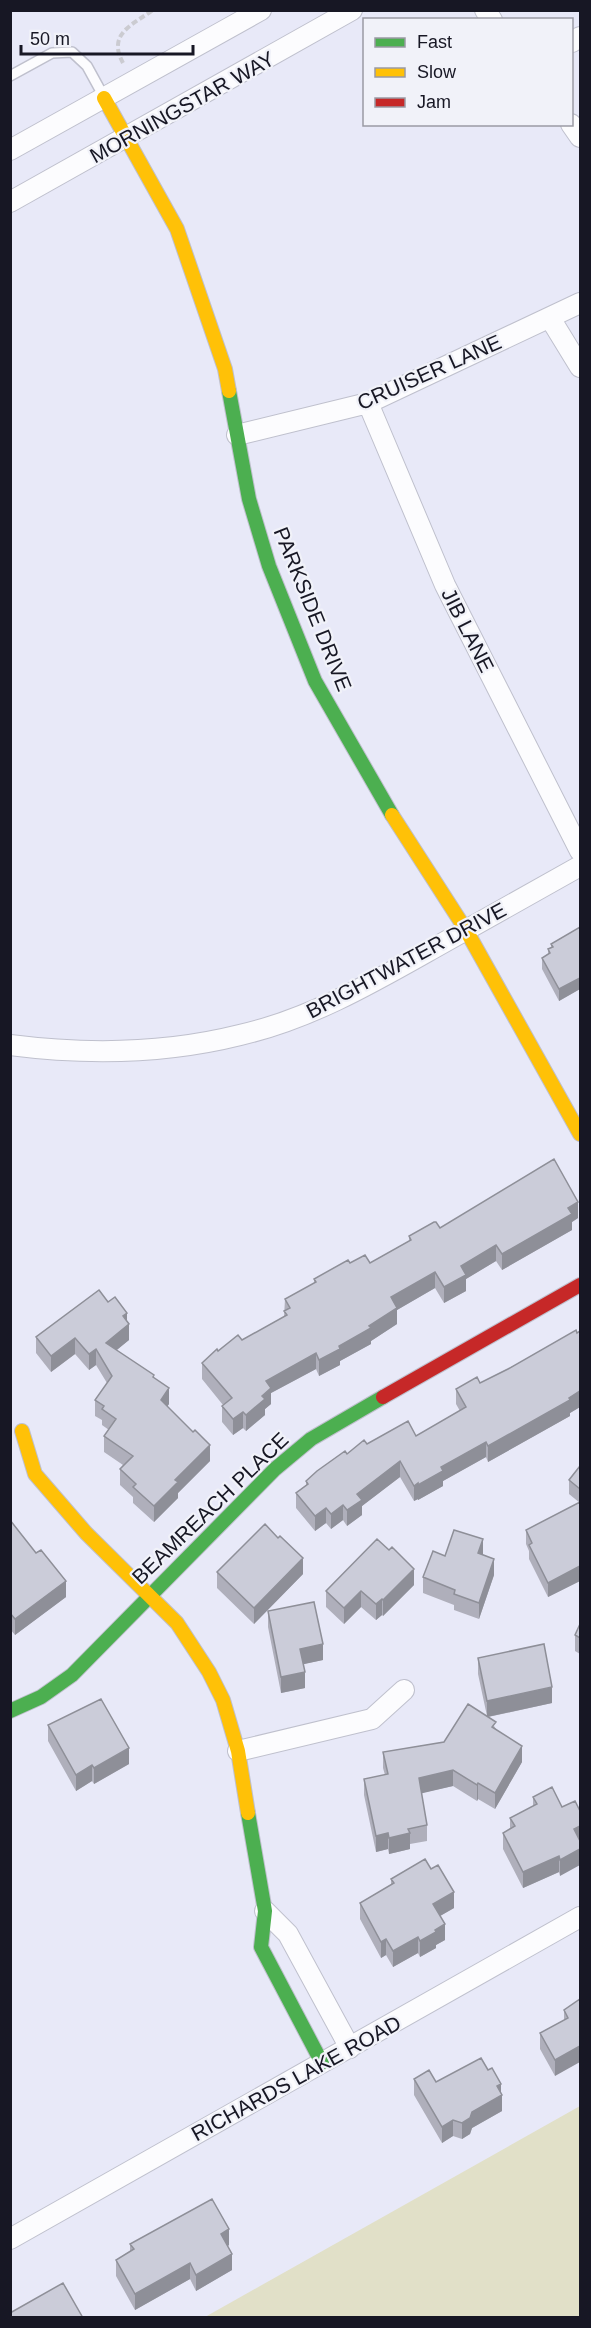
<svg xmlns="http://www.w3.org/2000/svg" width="591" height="2328" font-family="Arial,sans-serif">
	<rect width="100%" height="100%" fill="#e8e9f8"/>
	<path fill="#e1e0c8" d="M580,2106V2317H205Z"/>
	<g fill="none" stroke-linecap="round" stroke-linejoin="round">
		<g stroke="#bfc0cd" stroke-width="12">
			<path id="lane" d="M10,76L52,53L72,52L87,66L104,97"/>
		</g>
		<g stroke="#bfc0cd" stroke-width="22">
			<path id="street" d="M485,10L492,20
				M572,42L580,37
				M571,124L580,137
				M10,150L261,10
				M10,202L352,10
				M550,318L580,367
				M368,403L445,585L580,851
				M237,435L368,403L580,303
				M10,1045C88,1055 164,1054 240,1035C310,1019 372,983 434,948C483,920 532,893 580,866
				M238,1751L372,1719L404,1690
				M265,1911L288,1934L350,2048
				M10,2239L580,1917"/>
		</g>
		<g stroke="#bfc0cd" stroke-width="16">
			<path id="fast" d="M229,391L249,499L269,566L315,681L392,815
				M10,1711L41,1697L72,1675L275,1469L311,1439L383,1397
				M248,1813L265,1911L261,1947L322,2063"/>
		</g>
		<g stroke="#bfc0cd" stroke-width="16">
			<path id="slow" d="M104,98L177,229L225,369L229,391
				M392,815L466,930L580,1134
				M22,1431L35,1474L86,1533L177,1623L209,1672L223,1700L238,1751L248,1813"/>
		</g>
		<g stroke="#bfc0cd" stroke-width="16">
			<path id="jam" d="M383,1397L580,1285"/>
		</g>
		<path stroke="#cbcbd1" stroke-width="4" stroke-dasharray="6 3" stroke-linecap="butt" d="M123,63C107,34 132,25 153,10"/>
		<use href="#lane" stroke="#fcfcfe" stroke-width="9"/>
		<use href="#street" stroke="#fcfcfe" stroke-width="20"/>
		<use href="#fast" stroke="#4caf50" stroke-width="14"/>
		<use href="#slow" stroke="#ffc107" stroke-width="14"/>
		<use href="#jam" stroke="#c62828" stroke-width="14"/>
	</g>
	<path fill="#afafbb" d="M580,927V989L559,1001L542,969V958L548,954V949L551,947V944Z
		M578,1218L572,1222V1230L502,1270L496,1261L466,1279V1291L444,1303L435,1288L397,1310V1324L371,1341V1344L340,1361V1365L319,1376L316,1369L271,1393V1404L265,1409V1415L246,1431L243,1428L233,1435L222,1422V1406L223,1405L202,1379V1363L218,1351L242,1340L284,1317L285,1299L314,1284V1279L350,1263H370L409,1241V1236L440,1228Z
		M108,1302L127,1321L129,1340L116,1350L154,1378L169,1404L167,1406L210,1461L178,1493V1498L154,1522L133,1503V1497L120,1485V1469L123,1465L104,1452V1436L109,1430L102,1425V1420L95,1416V1400L107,1383L96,1365L89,1370L75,1354L51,1372L36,1353V1337Z
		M580,1331V1407L570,1413V1416L488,1462L486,1457L443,1481V1486L418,1500V1499L414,1501L400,1477L362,1506V1515L347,1526L343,1520L331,1529L326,1523L315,1531L296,1508V1493L306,1485V1481L347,1454L367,1444L416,1436L460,1411L456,1404V1389L480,1383Z
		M580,1466V1581L548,1597L529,1559V1551L526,1544V1530L580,1503L569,1494V1480Z
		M10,1520L66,1597L15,1635L10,1629Z
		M483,1555L494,1575L479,1619L454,1610V1605L423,1593V1577L445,1556Z
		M217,1572L303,1574L254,1624L217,1588Z
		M414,1585L383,1616L382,1615L376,1620L361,1607L344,1624L326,1607V1591Z
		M268,1611L323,1660L303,1664L305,1688L281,1693L268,1627Z
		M580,1624V1654L575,1651V1635Z
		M478,1658L552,1703L488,1717L496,1729L522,1762L495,1809L478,1799L477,1801L453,1786L421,1793L427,1825V1841L410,1844V1849L389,1854L388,1849L376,1852L364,1795V1779L385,1775L383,1768V1752L444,1742L487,1716L478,1674Z
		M48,1725L129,1764L94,1784L92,1781L76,1791L48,1741Z
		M533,1797L562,1807L560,1876L559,1872L523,1888L503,1849V1833L510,1828V1818L533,1807Z
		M391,1879L454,1908L440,1916L445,1940L436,1945V1948L420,1957L418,1953L393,1967L386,1955L381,1958L360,1919V1903L391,1885Z
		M576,2002L555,2076L540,2049V2033L564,2020V2010Z
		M414,2079L501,2092L502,2111L472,2128L470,2134L462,2139L453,2136L442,2143L414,2095Z
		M130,2244L229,2245L228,2246L232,2270L196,2291L190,2279L135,2310L116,2276V2260L130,2251Z"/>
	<path fill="#8e8f98" d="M580,978V989L559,1001V989Z
		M578,1202V1218L572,1222V1230L502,1270V1254L568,1208Z
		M496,1245V1261L466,1279V1291L444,1303V1287L461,1266Z
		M435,1272V1288L397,1310V1324L371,1341V1344L340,1361V1365L319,1376V1360L339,1346L369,1326L391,1297Z
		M127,1313V1325L129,1324V1340L106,1359V1343L123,1316Z
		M75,1338V1354L51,1372V1356Z
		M96,1349V1365L89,1370V1354Z
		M316,1353V1369L271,1393V1404L265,1409V1415L246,1431V1415L266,1381Z
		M169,1388V1404L161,1416V1400Z
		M580,1391V1407L570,1413V1416L488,1462V1446Z
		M243,1412V1428L233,1435V1419Z
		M486,1442V1457L443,1481V1486L418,1500V1485L441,1467Z
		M210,1445V1461L178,1493V1498L154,1522V1506L175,1480Z
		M400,1461V1477L362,1506V1515L347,1526V1510L357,1494Z
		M418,1483V1499L414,1501V1486Z
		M343,1505V1520L331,1529V1514Z
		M326,1508V1523L315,1531V1516Z
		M483,1539V1555L478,1569V1553Z
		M303,1558V1574L254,1624V1608Z
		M494,1559V1575L479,1619V1603Z
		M580,1566V1581L548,1597V1583Z
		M414,1569V1585L383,1616V1600Z
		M66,1581V1597L15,1635V1619Z
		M361,1591V1607L344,1624V1608Z
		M382,1599V1615L376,1620V1604Z
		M323,1644V1660L300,1665V1649Z
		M305,1672V1688L281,1693V1677Z
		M552,1687V1703L487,1717V1701Z
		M522,1746V1762L495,1809V1793Z
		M129,1748V1764L94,1784V1768Z
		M92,1765V1781L76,1791V1775Z
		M453,1770V1786L419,1794V1778Z
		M478,1783V1799L477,1801V1785Z
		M580,1826V1842L574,1829Z
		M388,1833V1849L376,1852V1836Z
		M410,1833V1849L389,1854V1838Z
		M580,1849V1865L560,1876V1860Z
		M559,1856V1872L523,1888V1872Z
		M454,1892V1908L433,1920V1904Z
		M445,1924V1940L436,1945V1948L420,1957V1941L435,1930Z
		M418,1937V1953L393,1967V1951Z
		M386,1939V1955L381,1958V1942Z
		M580,2046V2062L555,2076V2060Z
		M501,2084V2096L502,2095V2111L472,2128L470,2134L462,2139V2123L497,2086Z
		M453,2120V2136L442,2143V2127Z
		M229,2229V2245L221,2250V2234Z
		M232,2254V2270L196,2291V2275Z
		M190,2263V2279L135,2310V2294Z"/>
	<path fill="#cbccd9" stroke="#8e8f98" stroke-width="1.5" d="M580,927V978L559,989L542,958L550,953L548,949L553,947L551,944Z
		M554,1159L578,1202L568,1208L572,1214L502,1254L496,1245L461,1266L466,1275L444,1287L435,1272L391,1297L397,1308L369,1326L371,1328L339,1346L340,1349L319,1360L316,1353L266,1381L271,1388L262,1396L265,1399L246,1415L243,1412L233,1419L222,1406L232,1398L202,1363L217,1349L218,1351L238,1335L242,1340L287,1315L284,1311L290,1308L285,1299L316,1282L314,1279L348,1260L350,1263L365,1255L370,1263L411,1240L409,1236L434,1222H436L440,1228Z
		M99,1290L108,1302L115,1297L127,1313L123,1316L129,1324L106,1343L154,1375L153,1377L169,1388L161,1400L193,1432L195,1430L210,1445L175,1480L178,1482L154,1506L133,1487L136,1484L120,1469L133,1456L104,1436L116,1419L102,1409L104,1406L95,1400L112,1376L96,1349L89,1354L75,1338L51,1356L36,1337Z
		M576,1330L577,1333L580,1331V1391L569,1398L570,1400L488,1446L486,1442L441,1467L443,1471L418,1485V1483L414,1486L400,1461L357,1494L362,1500L347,1510L343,1505L331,1514L326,1508L315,1516L296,1493L308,1484L306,1481L317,1471L345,1451L347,1454L364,1440L367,1444L408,1421L416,1436L466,1407L456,1389L477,1377L480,1383L508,1369Z
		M580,1466V1489L569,1480Z
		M580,1502V1566L548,1583L529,1545L532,1543L526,1530Z
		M10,1520L36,1553L41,1550L66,1581L15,1619L10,1613Z
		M265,1524L278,1538L280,1536L303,1558L254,1608L217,1572Z
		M454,1530L483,1539L478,1553L494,1559L479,1603L454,1594L455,1590L423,1577L433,1551L445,1556Z
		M377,1539L389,1550L392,1547L414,1569L383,1600L382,1599L376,1604L361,1591L344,1608L326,1591Z
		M314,1602L323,1644L300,1649L305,1672L281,1677L268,1611Z
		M580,1624V1638L575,1635Z
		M544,1644L552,1687L487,1701L478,1658Z
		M101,1699L129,1748L94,1768L92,1765L76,1775L48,1725Z
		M468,1704L496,1722L492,1727L522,1746L495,1793L478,1783L477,1785L453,1770L419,1778L427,1825L408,1829L410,1833L389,1838L388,1833L376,1836L364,1779L388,1774L383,1752L444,1742Z
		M552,1787L562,1807L575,1801L580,1811V1826L574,1829L580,1841V1849L560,1860L559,1856L523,1872L503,1833L515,1826L510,1818L537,1804L533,1797Z
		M425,1859L431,1869L438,1865L454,1892L433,1904L445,1924L435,1930L436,1932L420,1941L418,1937L393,1951L386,1939L381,1942L360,1903L394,1883L391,1879Z
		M580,1999V2046L555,2060L540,2033L568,2018L564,2010Z
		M481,2058L488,2070L492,2068L501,2084L497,2086L502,2095L472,2112L470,2118L462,2123L453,2120L442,2127L414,2079L429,2070L436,2082Z
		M212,2199L229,2229L221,2234L232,2254L196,2275L190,2263L135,2294L116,2260L134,2249L130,2244Z
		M63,2283L83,2318H10V2313Z"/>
	<g text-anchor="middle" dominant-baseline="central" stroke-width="4.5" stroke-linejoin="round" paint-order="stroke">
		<g font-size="21" fill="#171724" stroke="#f1f2f9">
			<text transform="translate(182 107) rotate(-29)">MORNINGSTAR WAY</text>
			<text transform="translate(429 372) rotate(-24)">CRUISER LANE</text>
			<text transform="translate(313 609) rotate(68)">PARKSIDE DRIVE</text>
			<text transform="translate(468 630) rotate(63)">JIB LANE</text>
			<text transform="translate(406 960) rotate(-28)">BRIGHTWATER DRIVE</text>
			<text transform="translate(210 1508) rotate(-44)">BEAMREACH PLACE</text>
			<text transform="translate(296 2078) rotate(-29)">RICHARDS LAKE ROAD</text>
		</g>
	</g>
	<rect width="591" height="2328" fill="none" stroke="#171724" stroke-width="24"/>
	<rect x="363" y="18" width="210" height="108" fill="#f1f2f9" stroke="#9a9aa4" stroke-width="1.5"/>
	<rect x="375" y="38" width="30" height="9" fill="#4caf50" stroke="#9a9aa4" stroke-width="1.5"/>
	<text x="417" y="48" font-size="18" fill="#171724">Fast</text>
	<rect x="375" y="68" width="30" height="9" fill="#ffc107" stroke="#9a9aa4" stroke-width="1.5"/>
	<text x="417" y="78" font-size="18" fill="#171724">Slow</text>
	<rect x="375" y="98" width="30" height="9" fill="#c62828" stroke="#9a9aa4" stroke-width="1.5"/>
	<text x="417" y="108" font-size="18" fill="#171724">Jam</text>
	<path d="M21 45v9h172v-9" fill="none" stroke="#171724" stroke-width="3"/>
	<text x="30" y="45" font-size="18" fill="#171724" stroke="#f1f2f9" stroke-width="4.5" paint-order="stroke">50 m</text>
</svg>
